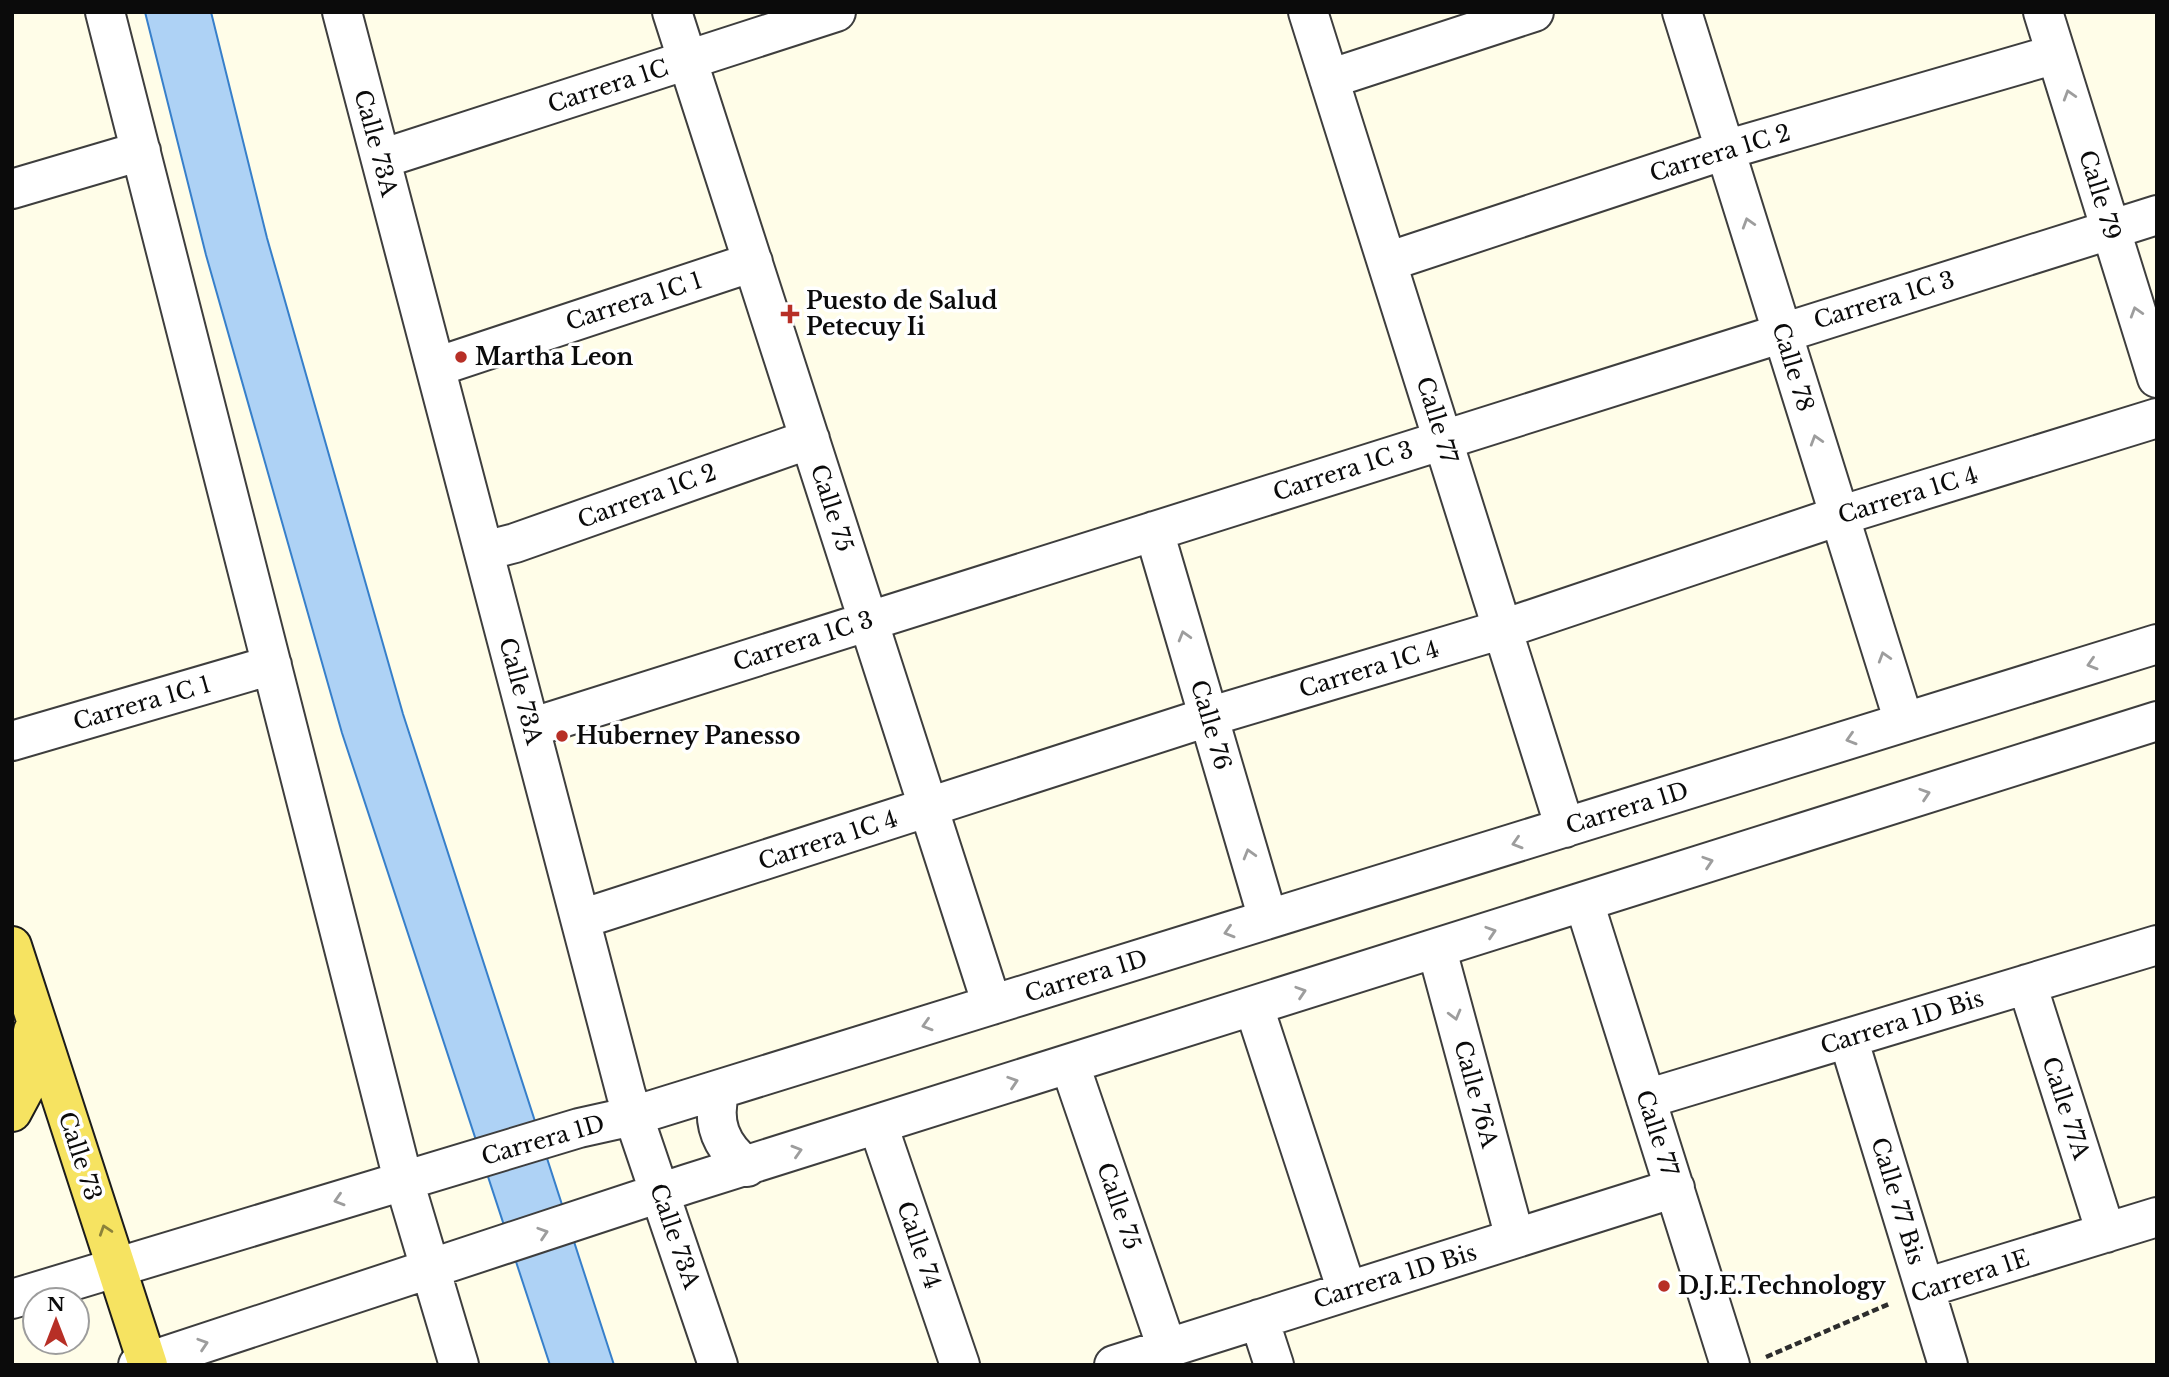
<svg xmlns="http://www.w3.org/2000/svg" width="2169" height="1377" font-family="'Libre Baskerville',serif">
	<rect width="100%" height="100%" fill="#fffde8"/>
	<path fill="#aed2f5" stroke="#377fca" stroke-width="2" d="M145,12H211L267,238L403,714L614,1365H550L342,733L206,255Z"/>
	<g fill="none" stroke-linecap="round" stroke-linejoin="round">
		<g stroke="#3e3e3e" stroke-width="42">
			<path id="minor" d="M105,12L399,1164L459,1365
				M342,12L626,1094L718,1365
				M672,12L992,1005
				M1308,12L1565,828
				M1682,12L1904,722
				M2043,12L2157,378
				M1329,79L1534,12
				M381,159L836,12
				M12,189L141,151
				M1387,262L1725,150L2056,54
				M436,367L753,262
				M1154,531L1268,919
				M484,551L515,543L810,439
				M530,728L2157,215
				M12,741L272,665
				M1584,902L1730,1365
				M581,919L1208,717L1503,629L1839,516L2157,418
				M1437,950L1515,1238
				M2027,984L2106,1233
				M1254,1007L1347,1291
				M1848,1038L1948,1365
				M1070,1065L1167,1348
				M720,1090C711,1122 720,1146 747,1167
				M1646,1099L2157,945
				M878,1125L960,1365
				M1925,1288L2157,1217
				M12,1299L579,1128L633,1116L2157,644
				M1259,1319L1274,1365
				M138,1365L687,1184L2157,721
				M1114,1365L1675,1188"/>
		</g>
		<g stroke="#1c1c1c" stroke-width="42">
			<path id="major" d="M12,946L148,1365
				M12,1112L27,1084L33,1031"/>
		</g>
		<path stroke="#2d2d2d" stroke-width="4.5" stroke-dasharray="7 3.5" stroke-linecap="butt" d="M1766,1357L1889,1304"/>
		<use href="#minor" stroke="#fff" stroke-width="38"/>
		<use href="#major" stroke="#f6e361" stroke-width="38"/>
	</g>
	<defs><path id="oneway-chevron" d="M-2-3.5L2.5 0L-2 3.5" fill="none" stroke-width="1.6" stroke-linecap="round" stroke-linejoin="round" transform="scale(1.75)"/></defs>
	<g stroke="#9d9d9d">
		<use href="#oneway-chevron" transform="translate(2069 95) rotate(-107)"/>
		<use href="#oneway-chevron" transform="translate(1748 223) rotate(-107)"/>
		<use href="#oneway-chevron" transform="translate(2136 312) rotate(-107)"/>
		<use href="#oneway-chevron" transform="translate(1816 440) rotate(-107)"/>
		<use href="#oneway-chevron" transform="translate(1184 636) rotate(-106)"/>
		<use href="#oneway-chevron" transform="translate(1884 657) rotate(-107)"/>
		<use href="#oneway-chevron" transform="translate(2092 664) rotate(163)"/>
		<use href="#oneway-chevron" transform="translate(1851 739) rotate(163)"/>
		<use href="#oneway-chevron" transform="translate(1925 794) rotate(-18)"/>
		<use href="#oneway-chevron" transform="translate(1517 843) rotate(163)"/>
		<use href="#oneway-chevron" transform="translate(1249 854) rotate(-106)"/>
		<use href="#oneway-chevron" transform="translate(1708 862) rotate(-18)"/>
		<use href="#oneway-chevron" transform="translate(1229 932) rotate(163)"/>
		<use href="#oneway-chevron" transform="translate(1491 932) rotate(-18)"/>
		<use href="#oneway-chevron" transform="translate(1301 992) rotate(-18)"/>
		<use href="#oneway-chevron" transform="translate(1455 1015) rotate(75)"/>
		<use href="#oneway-chevron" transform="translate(927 1025) rotate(163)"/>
		<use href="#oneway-chevron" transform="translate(1013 1082) rotate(-18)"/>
		<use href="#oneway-chevron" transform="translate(797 1151) rotate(-17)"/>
		<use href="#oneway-chevron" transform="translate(339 1200) rotate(163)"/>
		<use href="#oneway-chevron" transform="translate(543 1233) rotate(-18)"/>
		<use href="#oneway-chevron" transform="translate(203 1344) rotate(-18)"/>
	</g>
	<use stroke="#8c823a" href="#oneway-chevron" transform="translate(105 1230) rotate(-108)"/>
	<g fill="#b72f26" stroke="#fff" stroke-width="2.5">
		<path d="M786.5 303.5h7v7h7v7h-7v7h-7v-7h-7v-7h7z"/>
		<circle cx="461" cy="357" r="7"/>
		<circle cx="562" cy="736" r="7"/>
		<circle cx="1664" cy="1286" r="7"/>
	</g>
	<g text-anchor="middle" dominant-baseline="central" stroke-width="7" stroke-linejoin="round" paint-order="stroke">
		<g font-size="23" fill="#0b0b0b" stroke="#fff">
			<text transform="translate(608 86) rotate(-18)">Carrera 1C</text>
			<text transform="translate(376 143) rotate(75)">Calle 73A</text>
			<text transform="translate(1720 153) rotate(-17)">Carrera 1C 2</text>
			<text transform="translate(2100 195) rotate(73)">Calle 79</text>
			<text transform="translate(1884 300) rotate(-17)">Carrera 1C 3</text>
			<text transform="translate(634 301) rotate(-18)">Carrera 1C 1</text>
			<text transform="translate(1793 367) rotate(73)">Calle 78</text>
			<text transform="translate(1437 420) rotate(73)">Calle 77</text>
			<text transform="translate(1343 471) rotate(-18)">Carrera 1C 3</text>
			<text transform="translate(1908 495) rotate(-17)">Carrera 1C 4</text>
			<text transform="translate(647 496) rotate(-20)">Carrera 1C 2</text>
			<text transform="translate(832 508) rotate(72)">Calle 75</text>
			<text transform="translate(803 641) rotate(-18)">Carrera 1C 3</text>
			<text transform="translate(1369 669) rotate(-17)">Carrera 1C 4</text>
			<text transform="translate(521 691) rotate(75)">Calle 73A</text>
			<text transform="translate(142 703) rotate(-16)">Carrera 1C 1</text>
			<text transform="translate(1211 725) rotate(74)">Calle 76</text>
			<text transform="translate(1627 808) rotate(-17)">Carrera 1D</text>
			<text transform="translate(828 840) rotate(-18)">Carrera 1C 4</text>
			<text transform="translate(1086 976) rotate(-17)">Carrera 1D</text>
			<text transform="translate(1902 1022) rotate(-17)">Carrera 1D Bis</text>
			<text transform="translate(1476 1094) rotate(75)">Calle 76A</text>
			<text transform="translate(2066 1108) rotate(72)">Calle 77A</text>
			<text transform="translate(1657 1133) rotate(72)">Calle 77</text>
			<text transform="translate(543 1140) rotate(-16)">Carrera 1D</text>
			<text transform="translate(80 1156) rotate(72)">Calle 73</text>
			<text transform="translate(1898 1201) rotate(73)">Calle 77 Bis</text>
			<text transform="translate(1119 1206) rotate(71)">Calle 75</text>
			<text transform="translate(675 1236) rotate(71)">Calle 73A</text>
			<text transform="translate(919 1245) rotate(71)">Calle 74</text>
			<text transform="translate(1395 1276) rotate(-17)">Carrera 1D Bis</text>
			<text transform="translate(1970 1276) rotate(-18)">Carrera 1E</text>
		</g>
		<g font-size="23" font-weight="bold" fill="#0b0b0b" stroke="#fff" text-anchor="start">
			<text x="806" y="301">Puesto de Salud<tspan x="806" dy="26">Petecuy Ii</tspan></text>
			<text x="475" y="357">Martha Leon</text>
			<text x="576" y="736">Huberney Panesso</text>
			<text x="1678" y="1286">D.J.E.Technology</text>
		</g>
	</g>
	<rect width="2169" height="1377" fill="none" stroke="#0b0b0b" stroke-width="28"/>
	<g transform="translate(56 1321)"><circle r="33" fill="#ffffff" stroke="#9d9d9d" stroke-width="2"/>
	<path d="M0-5L12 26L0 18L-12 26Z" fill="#b72f26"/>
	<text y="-10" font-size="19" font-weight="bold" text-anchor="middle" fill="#0b0b0b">N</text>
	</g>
</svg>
